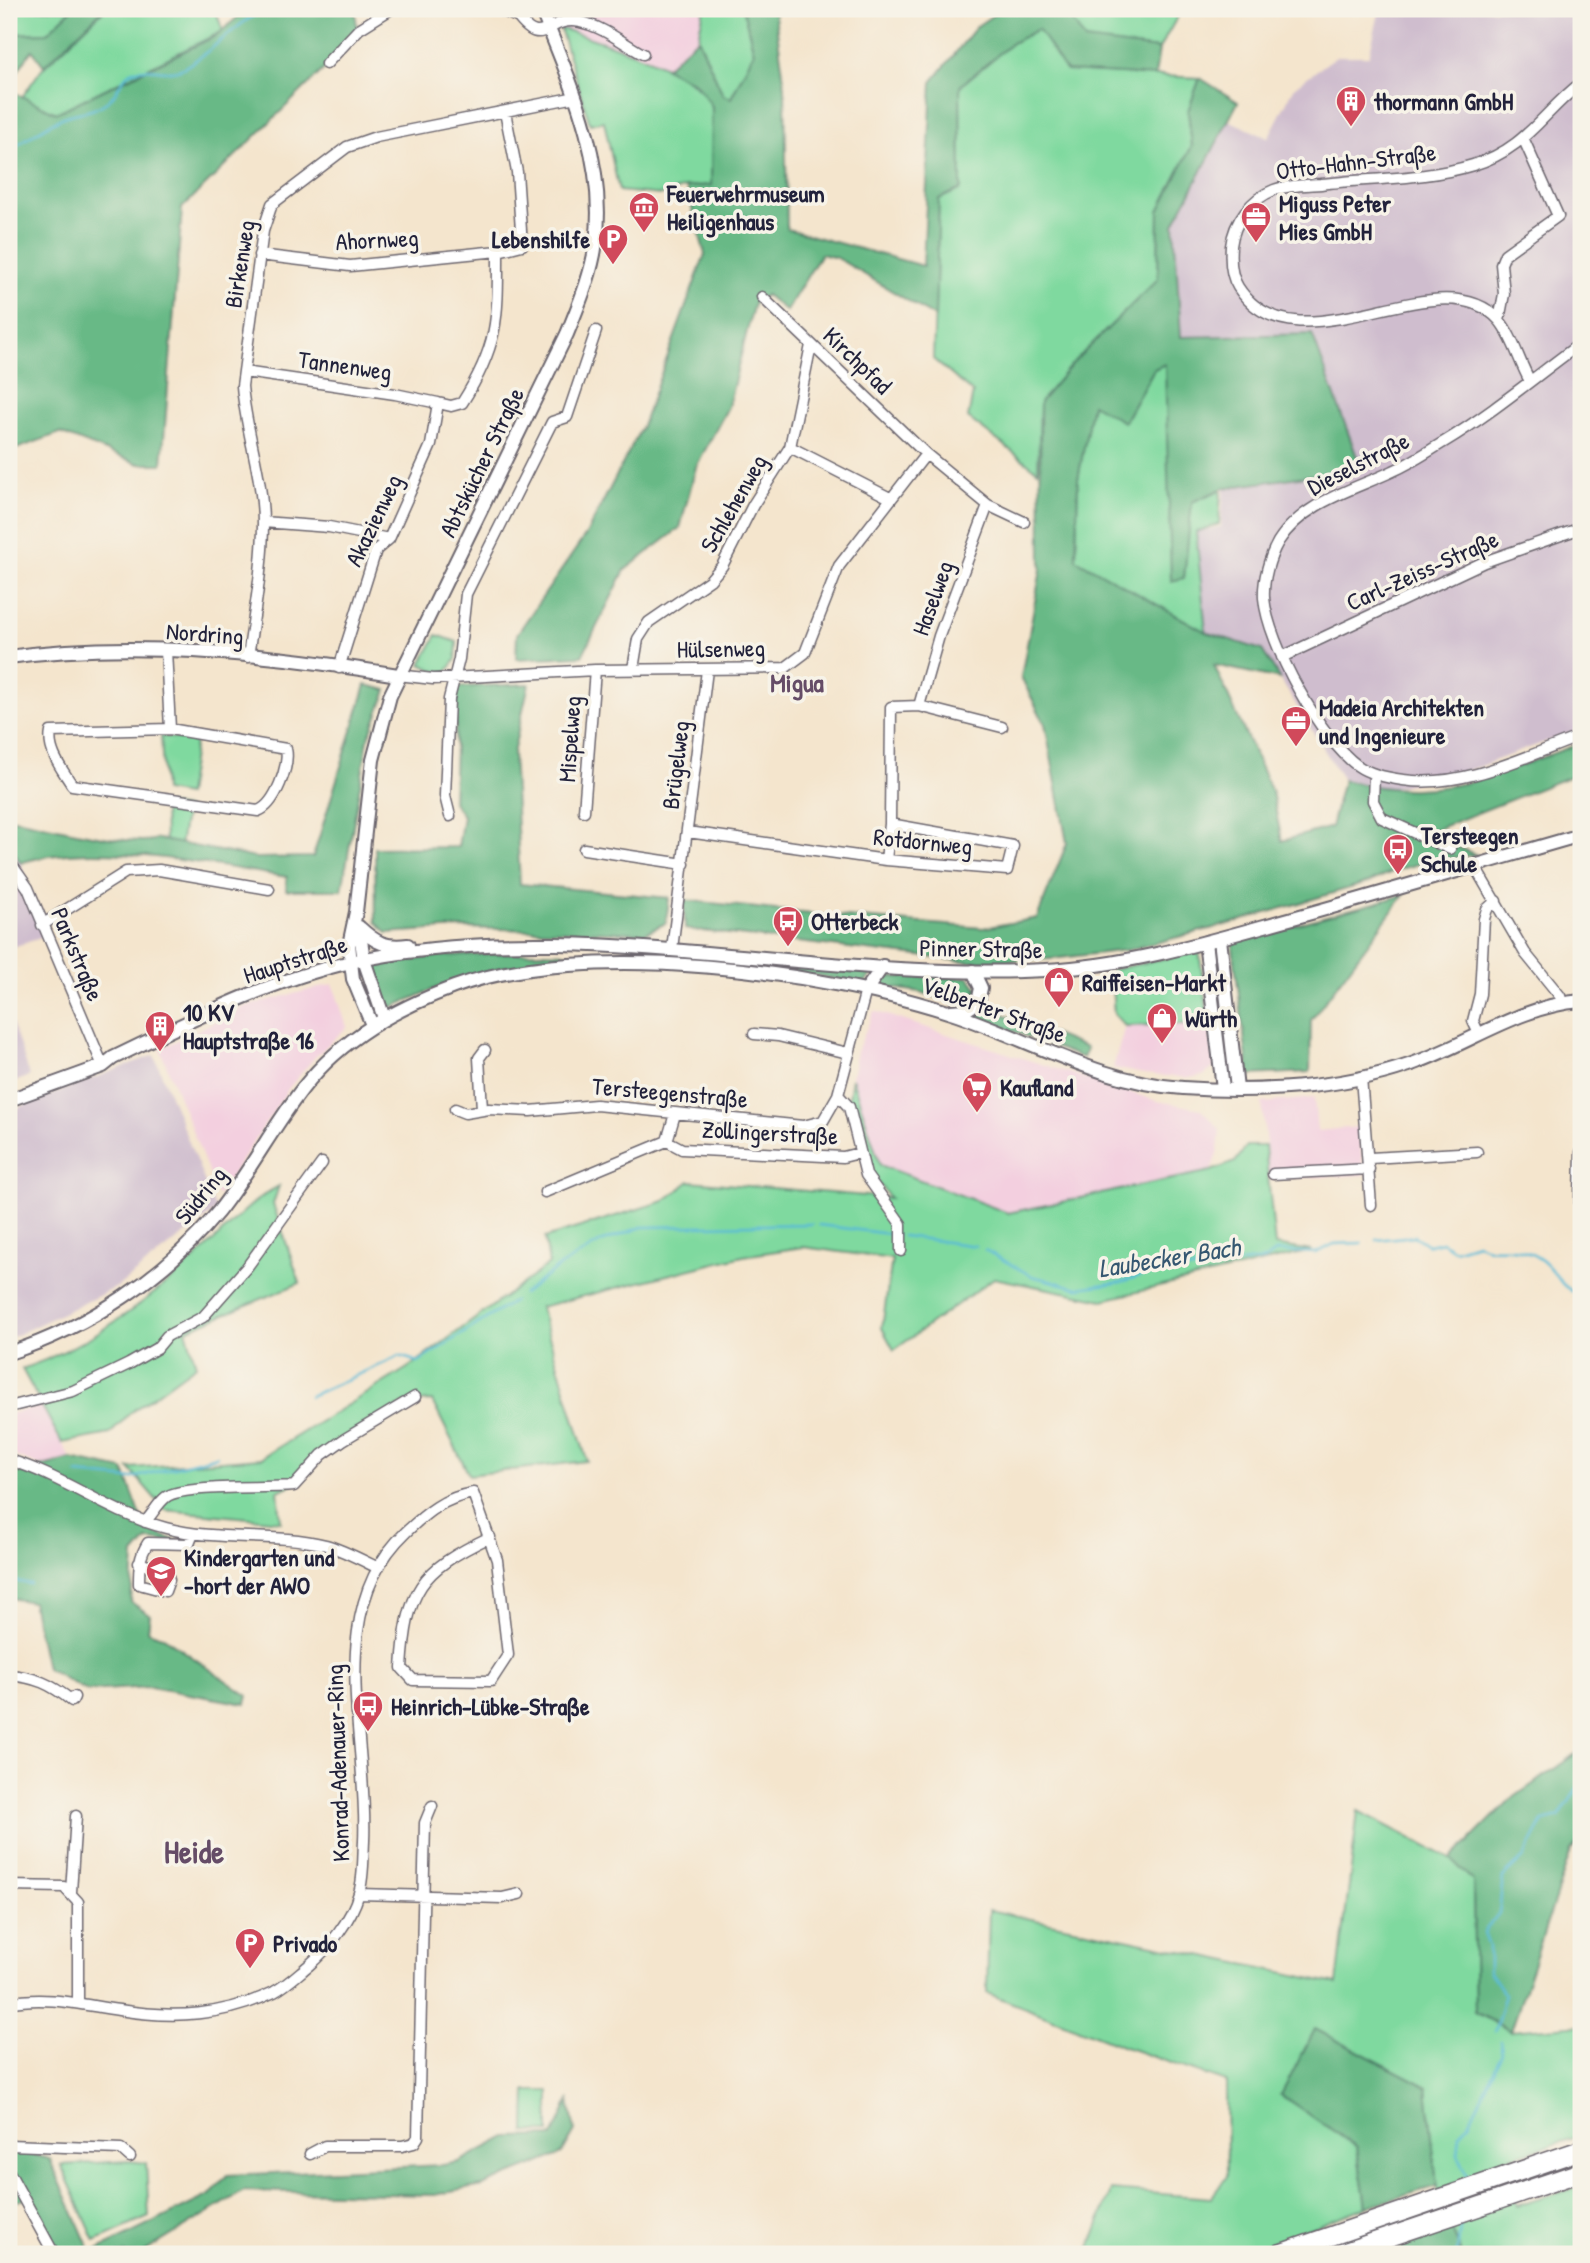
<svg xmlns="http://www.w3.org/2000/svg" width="1590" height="2263" font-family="'Patrick Hand',sans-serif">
	<rect width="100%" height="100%" fill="#f7f3e8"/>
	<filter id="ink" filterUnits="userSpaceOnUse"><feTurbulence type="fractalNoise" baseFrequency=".0143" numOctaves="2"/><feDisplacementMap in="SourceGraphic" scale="14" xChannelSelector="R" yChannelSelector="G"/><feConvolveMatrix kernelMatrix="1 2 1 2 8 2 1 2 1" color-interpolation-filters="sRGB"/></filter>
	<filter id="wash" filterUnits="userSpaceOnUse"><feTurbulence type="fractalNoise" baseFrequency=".00686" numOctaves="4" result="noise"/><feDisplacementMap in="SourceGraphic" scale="28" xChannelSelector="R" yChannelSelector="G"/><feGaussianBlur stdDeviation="1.57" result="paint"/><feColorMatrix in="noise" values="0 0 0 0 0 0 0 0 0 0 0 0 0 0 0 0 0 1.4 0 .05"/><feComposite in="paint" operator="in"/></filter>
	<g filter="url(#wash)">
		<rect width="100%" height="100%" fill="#f4e5cd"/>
		<path fill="#f3cfdf" d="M553,9H704L698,38L665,68L647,57L560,28Z
			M333,984L347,1027L315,1057L289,1088L218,1196L160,1049L246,1006Z
			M874,1011L1157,1101L1201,1109L1220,1129L1218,1151L1211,1171L1008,1213L880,1165L852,1078L857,1051Z
			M1209,1023L1215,1067L1203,1076L1188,1078L1144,1074L1113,1068L1125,1026Z
			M1314,1098L1317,1131L1358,1127L1364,1175L1269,1179L1262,1103Z
			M41,1406L71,1459L41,1466L9,1454V1414Z"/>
		<path fill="#cfbdce" d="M1380,9H1581V729L1458,774L1380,790L1343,780L1262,650L1206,632L1196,532L1221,527L1224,488L1361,468L1312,334L1181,337L1174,224L1228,120L1268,138L1295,86L1337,56H1369Z
			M9,845L21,863L44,937L9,948Z
			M9,1014L30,1076L9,1084Z
			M154,1055L216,1210L117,1287L10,1338L9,1111Z"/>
		<path fill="#7fd99f" stroke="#507e6d" stroke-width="2" d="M9,9H72L47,33L9,34Z
			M105,9H215L223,31L56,113L22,97L41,70Z
			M704,9H743L754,52L731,98L723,95L698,38Z
			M1083,9H1182L1159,49L1085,41L1070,18Z
			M560,28C598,41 695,67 711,105C716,116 711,170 711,185L686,187L662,195L619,191L604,121L590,124Z
			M1038,28L1066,71L1200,78L1188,111L1192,146L1159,211L1158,279L1073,363L1040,402L1038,471L968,418L973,393L933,359L939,199L961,189L960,86L1012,43Z
			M1165,364L1184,578L1191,502L1221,490L1219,524L1196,532L1206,632L1076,559L1078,479L1092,403L1124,422L1154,369Z
			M437,635L457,642L456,659L447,672L435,671L421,664Z
			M161,736L195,741L187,795L164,791Z
			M164,804L186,808L180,846L157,839L165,840Z
			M1199,951L1209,1023L1125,1026L1114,1014L1111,970Z
			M852,1078L880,1165L1008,1213L1211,1171L1235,1162L1247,1146H1265L1275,1245L1311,1251L1103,1300L994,1278L894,1350L882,1328L892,1259L803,1247L743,1256L540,1307L587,1461L469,1475L432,1401L405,1403L319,1456L297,1482L278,1491L281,1521L165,1510L129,1468L261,1458L414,1364L549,1264L545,1238L664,1201L690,1181L890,1198L872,1176L849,1097Z
			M279,1186L273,1204L300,1283L186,1330L196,1365L130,1413L110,1434L62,1443L22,1369C90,1345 144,1304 198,1256C224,1232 247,1203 279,1186Z
			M1358,1811L1451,1859L1473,1880L1475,2012L1511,2031L1581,2025V2136L1507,2158L1506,2166L1516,2206L1581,2186V2254H1462L1438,2198L1427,2087L1281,2095L1357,2147L1366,2207L1242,2254H1088L1111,2190L1211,2198L1227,2176L1226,2082L1125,2047L987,1993L989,1910L1337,1984Z
			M526,2091H549V2132H525Z
			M129,2161L146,2163L149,2217L95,2241L61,2165Z"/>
		<path fill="#67b986" stroke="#446e60" stroke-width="2" d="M72,9H104L44,66L32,50L9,84V34L47,33Z
			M247,9H355L358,36L182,208L162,464H139L60,433L13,450L9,456V90L56,113L216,36Z
			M743,9H774L785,87L787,229L923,266L932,82L977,26L1002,9H1083L1071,18L1085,40L1159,49L1155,76L1066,71L1038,29L1012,43L960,86L961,189L939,199L935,317L837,258L821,254L786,311L766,295L754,303L728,407L696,467L680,528L625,570L582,656L516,659L517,634L587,533L642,426L705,254L686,187L711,185L712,106L695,83L665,68L698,38L723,95L731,98L754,52Z
			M1200,78L1238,102L1174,224L1181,337L1312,334L1361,468L1224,488L1192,502L1184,578L1171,581L1165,364L1154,369L1124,422L1092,404L1078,479L1076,559L1206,632L1262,650L1280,679L1214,665L1272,792L1282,841L1331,827L1343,780C1441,805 1492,775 1581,743V772L1424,834L1477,855L1433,860L1394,871L1370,882L1229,924L1128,950L1051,959L971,962L685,929L684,900L822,915L983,928L1037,918L1067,843L1045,724L1021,677L1041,569L1040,402L1073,363L1158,279L1159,211L1192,146L1188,111Z
			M529,684L513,753L520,884L669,898L666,923L645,933L460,928L387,933L376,921L375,848L458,847L463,816L453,802L457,687Z
			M366,685L387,690L368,739L342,890H286L287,877C215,866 89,838 21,863L9,845V818C40,823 133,848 157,839L256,858L313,857Z
			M1404,895L1311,1020L1310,1072L1249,1075L1233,948L1235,941Z
			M537,952L663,956L874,973L863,984L770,967L598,959L503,967L439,987L390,1008L386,1005L374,972L378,966L439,956Z
			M885,977H969L977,988L971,1004L959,1005L920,992L880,986L878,981Z
			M980,977L989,978L986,1007L1087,1048L1083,1058L966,1013L976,1010Z
			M71,1459L124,1470L146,1530L183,1543L147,1540L134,1555L131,1602L150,1615L148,1631L162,1636L248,1696L246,1704L150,1687L87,1691L46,1668L32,1602L9,1598V1469L19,1472Z
			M1581,1750V1840L1571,1851L1511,2031L1475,2012L1473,1881L1451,1859L1509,1801Z
			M1315,2029L1427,2087L1437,2186L1366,2207L1357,2147L1281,2095Z
			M569,2101L575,2131L562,2154L482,2186L434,2195L244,2191L141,2254H60L28,2198L9,2203V2148L50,2159L91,2253L210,2195L227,2175L443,2165L459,2162L506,2137L553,2136Z
			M1451,2229L1462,2254H1385Z"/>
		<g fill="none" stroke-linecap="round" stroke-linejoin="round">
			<path stroke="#58bad6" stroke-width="2.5" d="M9,150C27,140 44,125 64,117C81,110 89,115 108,101C120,92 120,74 136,70C151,66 168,76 183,68C214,51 234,24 266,9
				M819,1225L897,1235
				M903,1236L976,1246
				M1376,1240L1414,1236L1428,1245L1442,1242L1454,1250L1477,1243C1491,1253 1503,1246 1519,1250C1541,1255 1548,1265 1561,1282C1565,1288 1575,1292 1581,1298
				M985,1250L1032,1276L1078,1288L1122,1282L1142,1275L1265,1260L1277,1251L1316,1253L1334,1244L1362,1243
				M523,1294L560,1266L601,1242L642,1227L812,1224
				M310,1396L400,1356L418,1362L514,1301
				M77,1474L129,1479L217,1456
				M9,1488L12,1486
				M9,1580L30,1584
				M1495,2031L1505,1994L1489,1971V1946L1484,1932L1499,1913L1503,1877L1524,1857L1543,1821L1559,1817L1581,1783
				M1470,2181L1458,2154L1460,2134L1470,2121L1502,2053L1500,2041
				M1457,2254L1461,2219"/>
		</g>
	</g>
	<g filter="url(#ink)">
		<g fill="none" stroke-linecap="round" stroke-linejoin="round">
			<g stroke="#6c666e" stroke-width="13">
				<path id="minor" d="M499,9L517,17
					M512,9C544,57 545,14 580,22C602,26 623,43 643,54
					M326,64L359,29L391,9
					M259,255L350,266L498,251
					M762,297L926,454L988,505L1024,522
					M1499,320L1504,294L1501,264L1505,254L1558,216L1524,140
					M1581,343C1536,376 1492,413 1444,442C1427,452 1411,463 1393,471C1353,490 1303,502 1278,542C1269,558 1263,580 1264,598C1268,644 1321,740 1358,766C1371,775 1388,778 1403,780C1463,789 1526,756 1581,736
					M244,372L395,394L438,403
					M1530,381C1519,362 1513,336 1499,320C1439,253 1296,378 1238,287C1231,276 1230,259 1231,246C1234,221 1251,199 1274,190C1288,185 1307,185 1321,184C1372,178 1424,180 1473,165C1526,149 1542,113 1581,83
					M790,447L890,498
					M263,522L329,527L389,539
					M166,650L170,729L286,749C290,765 275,805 258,811L72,785C62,769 47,751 51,732L170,729
					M248,657C254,613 263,568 263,523C263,477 246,432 242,386L263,231L272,204L347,147L376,137L576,97
					M1282,657L1484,562L1581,528
					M339,668L376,550L389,539L431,445L438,403L451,406L462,403C499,345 498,318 498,251L522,245L517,172L505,112
					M633,669L638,639L649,622L710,580L722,566L753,505L790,447L811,345
					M398,675L433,679L595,670L785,668L805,653L839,566L926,454
					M919,706L939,636L988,505
					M1374,774L1373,801L1382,818L1450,849
					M584,811L595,670
					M450,816L445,796L449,699L459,659L466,594L552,422L567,417L596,331
					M688,832L886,860L1007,870L1013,846L890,824
					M584,849L684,864
					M886,860L890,824L891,707L919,706L1002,727
					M9,861L28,888L103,1066
					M1479,874L1525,953L1560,996L1562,1002
					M42,925L126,872L159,870L269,889
					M672,949L707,670
					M866,990L838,1095L849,1107L866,1175L901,1224V1251
					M754,1034L778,1036L848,1053
					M1479,1034L1473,1021L1480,994L1484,919L1487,909L1496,901
					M1361,1077L1371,1205
					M455,1109L465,1113L489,1109L530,1111L596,1105L803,1126L823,1121L838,1095
					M482,1109L479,1058L485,1050
					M675,1114L667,1141L682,1149L843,1157L859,1153
					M1370,1158L1477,1152
					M1273,1174L1369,1169
					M545,1192L667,1141
					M1579,1240L1581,1152
					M9,1407L73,1391L129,1364L157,1348L167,1336L203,1317L247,1267L322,1163
					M9,1460C64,1476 110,1514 166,1528C219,1542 274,1532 326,1545C343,1550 360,1559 376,1567
					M145,1522C152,1515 158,1503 166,1497C182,1485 269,1488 294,1486L322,1455L343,1440L415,1397
					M139,1563L167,1572L169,1580L165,1591L139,1584C139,1567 139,1557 148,1543L189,1544L193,1534
					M9,1675C35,1677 51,1684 72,1701L74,1697
					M9,1886L64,1887L78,1902V2003
					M71,1892L76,1816
					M359,1894L502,1898L519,1894
					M9,2003C46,1995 83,2005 119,2010C174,2019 224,2016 274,1992C287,1985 297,1975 308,1966C329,1948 351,1921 359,1893C364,1877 363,1858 364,1841C369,1739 322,1611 406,1532C427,1512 444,1498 473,1493L497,1560L508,1655L491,1681L413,1680L402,1668C407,1590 419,1571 490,1537
					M9,2145L121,2149L130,2157
					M310,2154L325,2146H402L414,2143L418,2137L425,1823L432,1806
					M9,2172L54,2254"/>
			</g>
			<g stroke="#6c666e" stroke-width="16">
				<path id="tertiary" d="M9,657C133,639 274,654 398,675
					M359,927L364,960L384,1018
					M360,928C376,943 386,948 408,945
					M1220,939L1237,1089
					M1205,942L1223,1088
					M866,990L883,966
					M951,1011L966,1010L978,1002L981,988L973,971
					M372,1025L353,979L349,945L356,912L373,760L390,696L567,334C579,304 592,274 596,242C607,162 570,81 541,9
					M9,1100L103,1066L113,1058C190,1021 267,981 351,962C581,912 815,983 1046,970C1124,966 1200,944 1275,923C1378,895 1479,864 1581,835
					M9,1353C87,1328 166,1276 218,1212C249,1173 272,1128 303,1088C342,1038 395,1009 454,987C584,939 828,971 957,1015C1032,1041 1103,1083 1183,1088C1255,1093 1340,1089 1409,1065C1468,1045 1518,1006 1581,1001"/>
			</g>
			<g stroke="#6c666e" stroke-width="21">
				<path id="motorway" d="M1279,2254L1581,2150
					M1339,2254L1581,2172"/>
			</g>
			<use href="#minor" stroke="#fff" stroke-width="10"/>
			<use href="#tertiary" stroke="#fff" stroke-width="12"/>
			<use href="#motorway" stroke="#fff" stroke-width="18"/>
		</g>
	</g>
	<defs>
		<g id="building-pin" transform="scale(1.575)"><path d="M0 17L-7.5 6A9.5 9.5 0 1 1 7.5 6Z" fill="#d1495b" stroke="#f7f3e8"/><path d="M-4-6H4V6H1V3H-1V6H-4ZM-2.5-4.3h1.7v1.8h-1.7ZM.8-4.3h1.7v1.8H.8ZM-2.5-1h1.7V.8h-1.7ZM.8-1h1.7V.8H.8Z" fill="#fff"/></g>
		<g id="museum-pin" transform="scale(1.575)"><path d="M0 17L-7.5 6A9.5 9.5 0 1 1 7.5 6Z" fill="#d1495b" stroke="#f7f3e8"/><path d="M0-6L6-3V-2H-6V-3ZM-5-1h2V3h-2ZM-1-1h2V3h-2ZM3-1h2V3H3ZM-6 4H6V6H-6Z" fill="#fff"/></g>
		<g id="office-pin" transform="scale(1.575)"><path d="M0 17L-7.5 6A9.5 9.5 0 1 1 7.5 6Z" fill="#d1495b" stroke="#f7f3e8"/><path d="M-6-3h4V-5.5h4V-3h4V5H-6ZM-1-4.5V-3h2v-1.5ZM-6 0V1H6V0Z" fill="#fff"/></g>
		<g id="parking-pin" transform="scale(1.575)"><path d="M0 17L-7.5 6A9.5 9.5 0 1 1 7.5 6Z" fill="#d1495b" stroke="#f7f3e8"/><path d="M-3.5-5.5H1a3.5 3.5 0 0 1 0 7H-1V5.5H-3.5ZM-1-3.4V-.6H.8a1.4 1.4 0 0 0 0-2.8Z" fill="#fff"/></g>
		<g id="bus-pin" transform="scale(1.575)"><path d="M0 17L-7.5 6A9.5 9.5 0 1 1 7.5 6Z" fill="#d1495b" stroke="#f7f3e8"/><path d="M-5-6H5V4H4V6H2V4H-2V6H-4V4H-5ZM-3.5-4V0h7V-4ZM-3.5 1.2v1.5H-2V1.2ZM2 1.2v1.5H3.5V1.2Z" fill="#fff"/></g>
		<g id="shop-pin" transform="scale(1.575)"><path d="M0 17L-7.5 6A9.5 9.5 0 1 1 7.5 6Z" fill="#d1495b" stroke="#f7f3e8"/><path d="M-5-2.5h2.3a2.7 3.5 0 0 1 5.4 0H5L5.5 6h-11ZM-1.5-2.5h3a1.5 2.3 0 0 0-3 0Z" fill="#fff"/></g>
		<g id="supermarket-pin" transform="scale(1.575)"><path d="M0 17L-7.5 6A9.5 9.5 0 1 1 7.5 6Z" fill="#d1495b" stroke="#f7f3e8"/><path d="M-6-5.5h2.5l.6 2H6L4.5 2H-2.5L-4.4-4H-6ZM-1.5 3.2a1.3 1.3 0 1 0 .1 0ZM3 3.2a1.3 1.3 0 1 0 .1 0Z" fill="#fff"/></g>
		<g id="school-pin" transform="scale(1.575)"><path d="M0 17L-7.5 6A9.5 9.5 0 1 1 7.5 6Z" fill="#d1495b" stroke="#f7f3e8"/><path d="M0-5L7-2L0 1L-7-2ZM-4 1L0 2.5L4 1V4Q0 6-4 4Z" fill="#fff"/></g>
	</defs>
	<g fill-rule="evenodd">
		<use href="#building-pin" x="1351" y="101"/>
		<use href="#museum-pin" x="644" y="207"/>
		<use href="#office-pin" x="1256" y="217"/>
		<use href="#parking-pin" x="613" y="239"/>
		<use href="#office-pin" x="1296" y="721"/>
		<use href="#bus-pin" x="1398" y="849"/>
		<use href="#bus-pin" x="788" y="921"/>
		<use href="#shop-pin" x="1059" y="982"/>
		<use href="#shop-pin" x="1162" y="1018"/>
		<use href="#building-pin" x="160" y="1026"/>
		<use href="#supermarket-pin" x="977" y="1087"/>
		<use href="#school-pin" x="161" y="1571"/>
		<use href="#bus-pin" x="368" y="1706"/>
		<use href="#parking-pin" x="250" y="1943"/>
	</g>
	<g text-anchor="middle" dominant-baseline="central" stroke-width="7" stroke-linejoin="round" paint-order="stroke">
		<g font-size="24" font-weight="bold" fill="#22223b" stroke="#f7f3e8" text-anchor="start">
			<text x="1374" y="101">thormann GmbH</text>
			<text x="667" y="193">Feuerwehrmuseum<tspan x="667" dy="28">Heiligenhaus</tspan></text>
			<text x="1279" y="203">Miguss Peter<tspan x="1279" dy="28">Mies GmbH</tspan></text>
			<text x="590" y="239" text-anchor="end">Lebenshilfe</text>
			<text x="1319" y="707">Madeia Architekten<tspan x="1319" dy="28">und Ingenieure</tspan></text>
			<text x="1421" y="835">Tersteegen<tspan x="1421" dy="28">Schule</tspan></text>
			<text x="811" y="921">Otterbeck</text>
			<text x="1082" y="982">Raiffeisen-Markt</text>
			<text x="183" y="1012">10 KV<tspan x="183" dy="28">Hauptstraße 16</tspan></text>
			<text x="1185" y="1018">Würth</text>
			<text x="1000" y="1087">Kaufland</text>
			<text x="184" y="1557">Kindergarten und<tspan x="184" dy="28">-hort der AWO</tspan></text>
			<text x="391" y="1706">Heinrich-Lübke-Straße</text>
			<text x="273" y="1943">Privado</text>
		</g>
		<g font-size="24" fill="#22223b" stroke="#f7f3e8">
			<text transform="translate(1356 161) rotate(-7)">Otto-Hahn-Straße</text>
			<text transform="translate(377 239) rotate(-3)">Ahornweg</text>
			<text transform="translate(239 264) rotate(-81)">Birkenweg</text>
			<text transform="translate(858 360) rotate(44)">Kirchpfad</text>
			<text transform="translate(345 365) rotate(8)">Tannenweg</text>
			<text transform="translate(481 462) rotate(-64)">Abtskücher Straße</text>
			<text transform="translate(1358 463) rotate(-27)">Dieselstraße</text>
			<text transform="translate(733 503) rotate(-60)">Schlehenweg</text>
			<text transform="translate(373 520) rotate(-64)">Akazienweg</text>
			<text transform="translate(1422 570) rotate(-24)">Carl-Zeiss-Straße</text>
			<text transform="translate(932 598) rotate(-70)">Haselweg</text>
			<text transform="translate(205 633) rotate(4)">Nordring</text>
			<text transform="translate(721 648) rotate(-1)">Hülsenweg</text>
			<text transform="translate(569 739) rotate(-86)">Mispelweg</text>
			<text transform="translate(675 765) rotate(-83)">Brügelweg</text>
			<text transform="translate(923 841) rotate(6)">Rotdornweg</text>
			<text transform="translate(981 948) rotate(1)">Pinner Straße</text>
			<text transform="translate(78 954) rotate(67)">Parkstraße</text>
			<text transform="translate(295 959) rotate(-18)">Hauptstraße</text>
			<text transform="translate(994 1009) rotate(20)">Velberter Straße</text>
			<text transform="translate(670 1092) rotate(5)">Tersteegenstraße</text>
			<text transform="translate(770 1132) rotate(3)">Zollingerstraße</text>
			<text transform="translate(200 1195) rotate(-51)">Südring</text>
			<text transform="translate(337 1763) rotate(-92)">Konrad-Adenauer-Ring</text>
		</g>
		<g font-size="26" font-weight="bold" fill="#654c67" stroke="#f7f3e8">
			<text x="797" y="682">Migua</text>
		</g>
		<g font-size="26" font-style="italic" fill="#355771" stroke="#f7f3e8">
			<text transform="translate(1169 1257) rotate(-9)">Laubecker Bach</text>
		</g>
		<g font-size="32" font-weight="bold" fill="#654c67" stroke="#f7f3e8">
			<text x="194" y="1851">Heide</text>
		</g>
	</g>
	<rect width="1590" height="2263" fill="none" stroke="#f7f3e8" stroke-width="35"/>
</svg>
